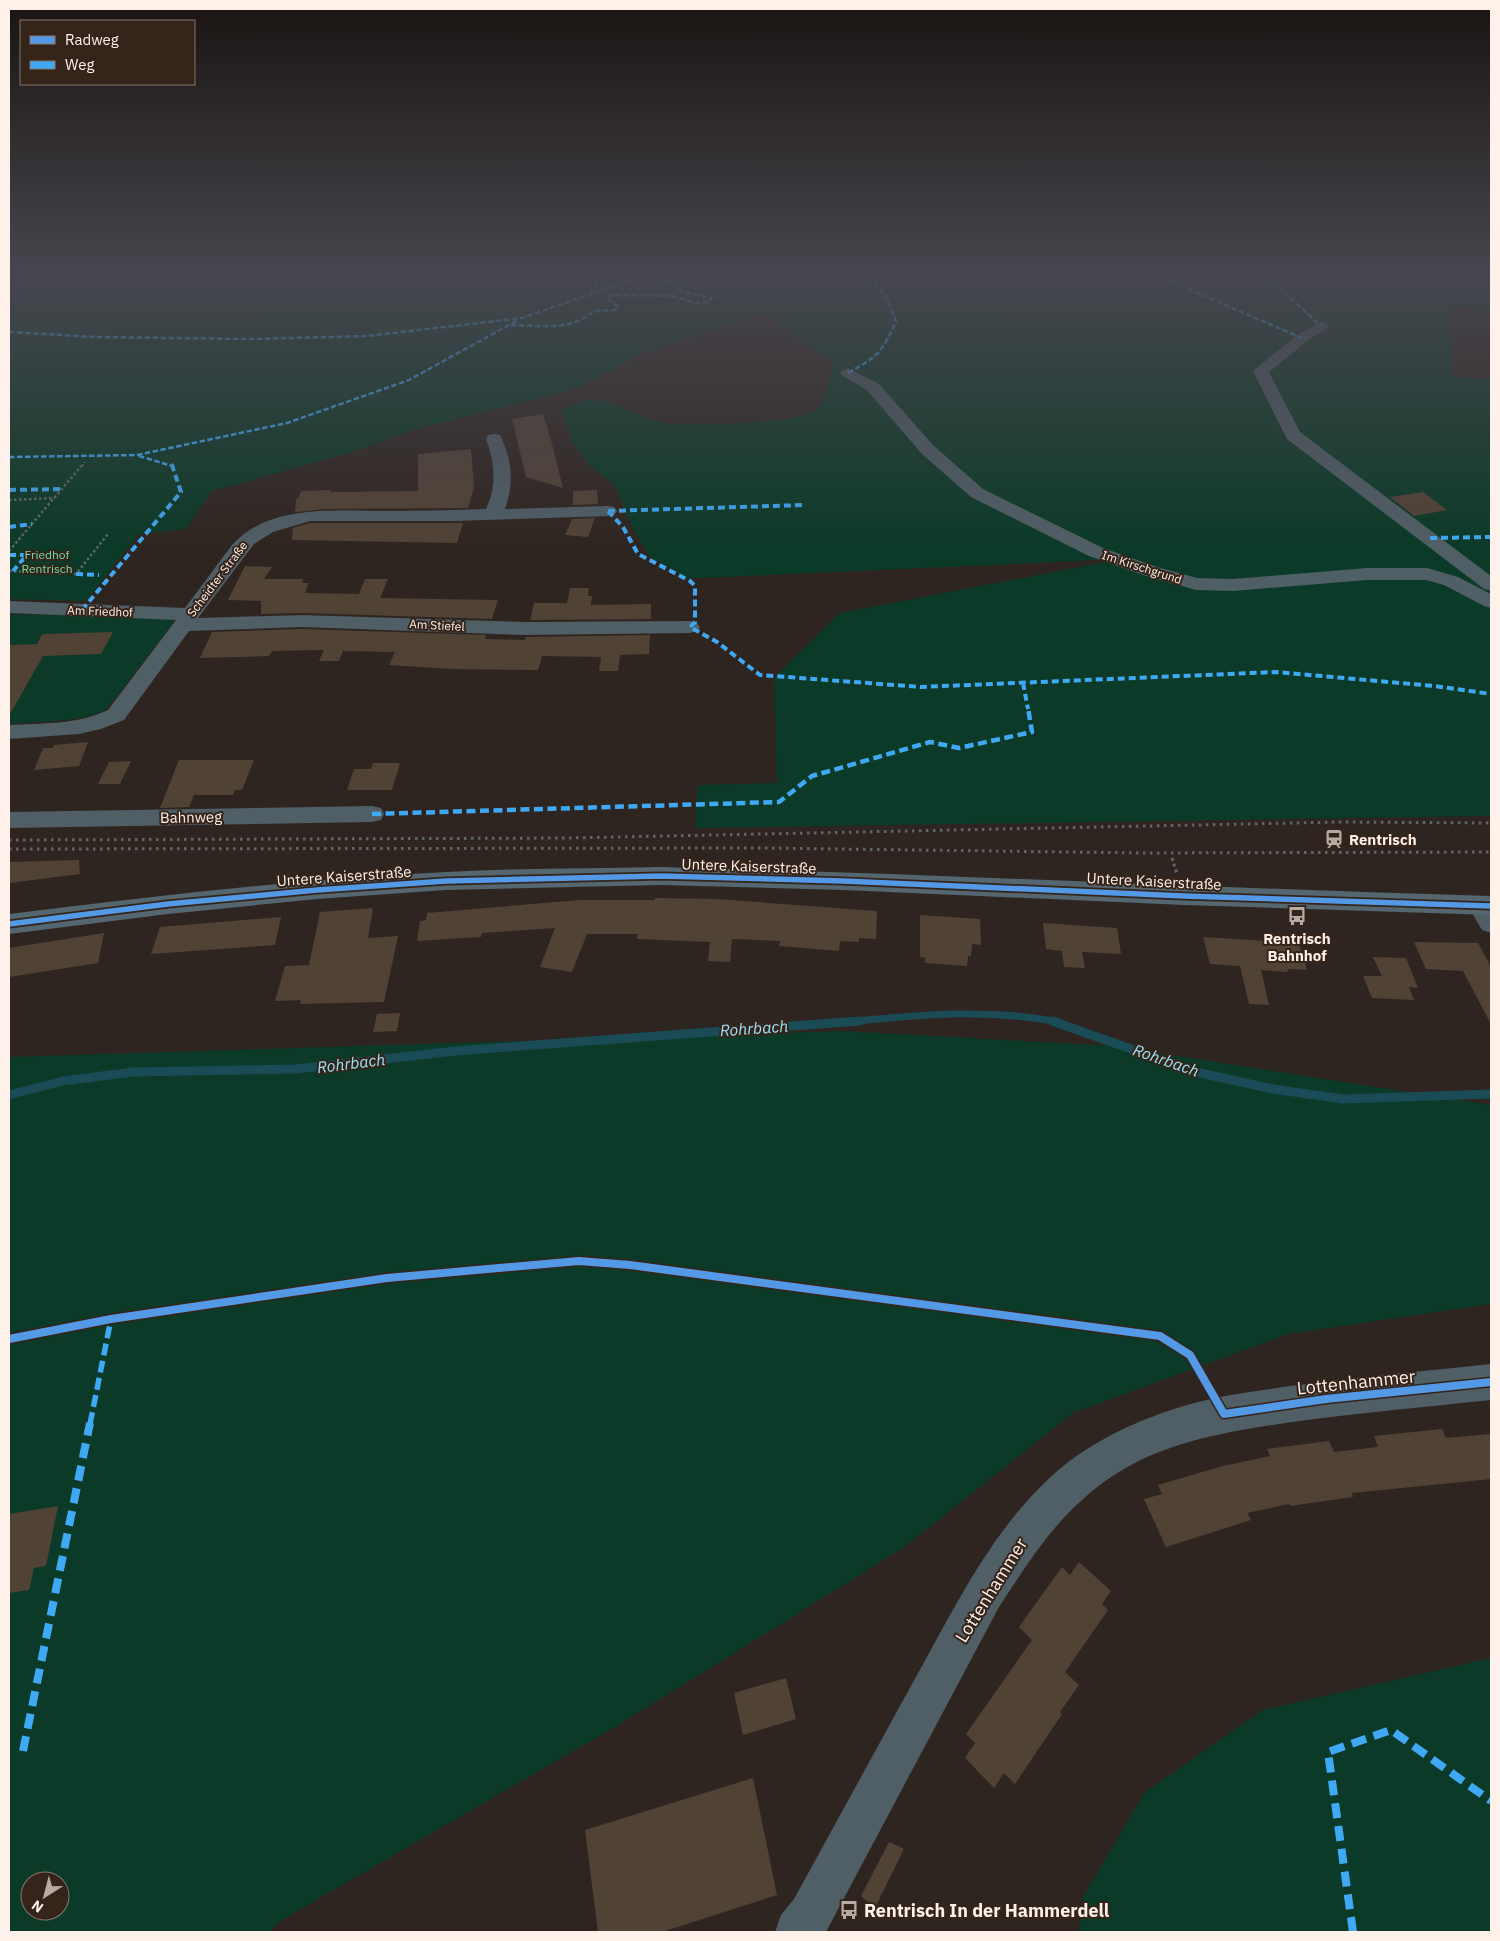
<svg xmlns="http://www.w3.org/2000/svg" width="1500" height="1941" font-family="'IBM Plex Sans',sans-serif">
	<rect width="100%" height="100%" fill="#2f2520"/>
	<path fill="#0c3a28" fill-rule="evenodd" d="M9,276H1491V313L1451,305L1452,377L1491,379V816L696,828L697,785L777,783L774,678L840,613L1121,559L682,579L675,570L650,557L632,527L614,484L591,467L573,443L561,410C604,384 623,415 665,423C686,427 804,423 816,410C827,399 829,378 833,363L763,313L646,352L573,390L413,430L346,454L212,491L186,529L139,534L86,601L9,599Z
		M9,614L167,618L174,622L106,710C80,723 38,721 9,724Z
		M841,1031L1113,1046L1491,1105V1304L1288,1334L1073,1413L903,1548L620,1724L282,1920L269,1932H9V1057ZM30,1881H60V1911H30Z
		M1491,1658V1932H1079L1083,1897L1145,1792L1263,1710Z"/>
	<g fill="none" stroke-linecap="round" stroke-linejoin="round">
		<path stroke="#1a4b56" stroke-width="7" d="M847,1022C918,1015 988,1008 1059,1022"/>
		<path stroke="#1a4b56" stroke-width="9" d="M1052,1021L1196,1072L1273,1089L1343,1099L1491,1094
			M9,1095L63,1081L133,1072L296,1069L455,1051L860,1021"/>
	</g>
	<path fill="#514236" d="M543,414L551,440L563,488L526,477L512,419Z
		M471,449L474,488L468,508L325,509L295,512L296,499H298L301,491L331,490L330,492L418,491V454Z
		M597,490L598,504L573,505V491Z
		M1423,492L1447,510L1414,516L1390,497Z
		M595,518L588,537L565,535L572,519Z
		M310,523H463L457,543L292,540L293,528Z
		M245,566L272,567L264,579H303L302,583H309L305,593L359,594L365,579H388L380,598L498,600L492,619L302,613L261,614V601L228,600Z
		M570,588H589L588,596H592L591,605L651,604V619L530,620L534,603H567Z
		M302,629L486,635L485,639L525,640L526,637L650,635L649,654L620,655L618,671H599L601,657L542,656L538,670L452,669L389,665L395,652L343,651L339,661H319L324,650L272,651L269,656L200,658L212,632Z
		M113,632L101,654L43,656L9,716V645L37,644L42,634Z
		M88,742L79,766L34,770L43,748H53L54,745Z
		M179,760H254L242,790H235L233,795H194L189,807L160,808Z
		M131,761L120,784H98L109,762Z
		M373,763H400L392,790H347L354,769H371Z
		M79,860L80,874L9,883V862Z
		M655,898L717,899L877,911L876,939L859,938V942L840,941L839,951L779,946L780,941L732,939L730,962L708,961L710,942L637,939L638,934H587L572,972L540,967L555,928L482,933L481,937L417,941L420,921L426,920L427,913L580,900H655Z
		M373,908L368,938L398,936L384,1002L300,1004L301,1000L275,1001L285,966L309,965L320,912Z
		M920,915L980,919L981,945L972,944L971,956H968L967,966L925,963V958L920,957Z
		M281,917L275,945L151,954L160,927Z
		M1043,923L1117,928L1121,954L1082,952L1085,968L1064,967L1062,951L1046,949Z
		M104,933L98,963L9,977V948Z
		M1203,937L1299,943L1307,970L1287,969L1288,972L1261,970L1269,1005L1249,1004L1240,966L1210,964Z
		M1414,942L1478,943L1491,967V1024L1463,971L1426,969Z
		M1373,957L1406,958L1418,988L1409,987L1414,1000L1372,998L1363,976H1382Z
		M400,1013L397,1031L373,1032L377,1014Z
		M1442,1429L1446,1438L1491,1434V1479L1352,1493L1353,1497L1290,1506L1289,1504L1247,1513L1251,1520L1166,1547L1144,1499L1162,1494L1158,1485L1223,1466L1270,1456L1267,1449L1329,1441L1334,1452L1378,1447L1374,1436Z
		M58,1506L46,1566L34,1568L29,1590L9,1593V1514Z
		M1079,1562L1111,1591L1102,1604L1108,1610L1065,1672L1079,1685L1060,1712L1062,1714L1015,1784L1004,1773L994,1788L965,1758L975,1743L966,1734L1032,1640L1019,1627L1062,1567L1070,1575Z
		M786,1678L796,1719L743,1735L734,1693Z
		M753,1778L777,1895L662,1932H598L585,1830Z
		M889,1842L904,1849L875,1908L861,1896Z"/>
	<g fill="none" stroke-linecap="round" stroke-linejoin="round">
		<path stroke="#606669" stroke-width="2" stroke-dasharray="2 2" stroke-linecap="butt" d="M82,466L85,462"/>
		<path stroke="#606669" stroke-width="2.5" stroke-dasharray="2.5 2.5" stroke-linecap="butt" d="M9,500L55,498
			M9,551L83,464
			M9,571L76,574L108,534"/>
		<path stroke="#606669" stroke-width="3" stroke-dasharray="3 3" stroke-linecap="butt" d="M1172,858L1177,874"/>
		<path fill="#505e66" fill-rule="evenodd" d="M1321,322L1326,323L1328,326L1326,329L1307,341L1269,372L1300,432L1491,576V591L1484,589L1287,439L1253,371L1297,335Z
			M848,368L879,384L934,446L983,489L1103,548L1157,567L1197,578L1233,579L1367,568H1427L1458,577L1491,594V608L1484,606L1444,585L1426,580H1367L1233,591L1196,590L1143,575L1089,556L971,497L922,454L867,390L843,376L840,373L843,370Z
			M494,434L500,435L502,439C512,463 514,484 505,509L608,506L614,507L617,511L614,515L608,516L452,521H310L273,532L254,544L198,618L302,615L525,622L690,621L697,623L700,627L697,631L690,633L525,635L302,627L189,631L124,720L101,729L79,734L9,739V725C42,723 77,725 108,710L176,620L9,613V601L185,608L232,545C270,503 336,511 387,511C420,511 453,510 486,509C497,485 495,463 486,439L488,435Z
			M372,806L381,808L384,814L381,820L372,822L9,828V812Z
			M1481,896L1491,901V933L1482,930L1468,906L1472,899Z
			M1491,1364V1400C1424,1407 1358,1413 1292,1422C1214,1434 1143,1444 1082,1500C1048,1530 1024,1569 999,1607L826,1932H775L781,1915L794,1899C835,1824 876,1750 917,1675C956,1605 993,1528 1055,1473C1089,1443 1133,1422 1177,1408C1214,1396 1252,1392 1290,1386C1357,1377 1424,1371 1491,1364Z"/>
		<path fill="#54666f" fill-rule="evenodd" d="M661,867C938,874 1214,888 1491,896V915L1184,905L843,890L661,885L446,890L317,899L168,914L9,934V914C154,896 299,879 446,872C517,868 589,869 661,867Z"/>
		<path stroke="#626668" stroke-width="3" stroke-dasharray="2.5 4.5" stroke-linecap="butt" d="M9,840L569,838L1340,822L1491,823
			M9,849L761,848L1146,853L1491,852"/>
		<path stroke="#3fa9f5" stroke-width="2.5" stroke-dasharray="5.5 2.5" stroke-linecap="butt" d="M1158,276L1302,338
			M1267,276L1321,326
			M590,294L601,276
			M511,325C537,325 573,332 593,311L616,310L618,307L607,298L612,295L671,296L697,303L707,302L712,298L682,291L678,289L681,286L660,280V276
			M9,332L96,337L251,339L367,336L522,318L643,276
			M848,373C878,356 882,353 896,321L885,295L868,276
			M139,456L172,466
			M9,457L137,455L287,423L409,380L518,320"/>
		<path stroke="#3fa9f5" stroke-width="4" stroke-dasharray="7 4" stroke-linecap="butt" d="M9,490L63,489
			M608,511L623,527L638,554L690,581L695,586V622L690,627L717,642L760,675L921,687L1276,672L1434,686L1491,694
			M608,511L804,505
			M9,527L32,524
			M1430,538L1491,537
			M9,555H27L13,571
			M76,574L99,575
			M82,610L181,492L172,465L170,464
			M1023,683L1028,709"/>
		<path stroke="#3fa9f5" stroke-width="4.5" stroke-dasharray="9 4.5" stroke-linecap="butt" d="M372,814L779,802L812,776L930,742L959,748L1032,732L1028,708"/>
		<path stroke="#3fa9f5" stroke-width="5.5" stroke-dasharray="12 5.5" stroke-linecap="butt" d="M90,1424L111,1319"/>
		<path stroke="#3fa9f5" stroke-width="8" stroke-dasharray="15 8" stroke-linecap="butt" d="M23,1751L90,1423
			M1353,1932L1328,1752L1391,1730L1491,1801"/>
		<g stroke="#35241a" stroke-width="9">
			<path id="cycleway-far1" d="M9,924L168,904L317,890L446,881L661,876L843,881L1184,896L1491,906"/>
		</g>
		<g stroke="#35241a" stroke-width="11">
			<path id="cycleway" d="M9,1339L111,1319L387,1278L579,1261L630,1265L1160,1336L1190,1355L1224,1414L1326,1399L1491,1382"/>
		</g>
		<use href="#cycleway-far1" stroke="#5399e6" stroke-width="5.5"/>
		<use href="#cycleway" stroke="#5399e6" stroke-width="8"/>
	</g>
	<linearGradient id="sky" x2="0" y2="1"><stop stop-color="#1a1412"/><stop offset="0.5" stop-color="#47464e"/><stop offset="1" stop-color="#47464e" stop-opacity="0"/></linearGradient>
	<rect width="1500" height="547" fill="url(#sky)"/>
	<defs>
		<g id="station-bare" transform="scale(1.5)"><path d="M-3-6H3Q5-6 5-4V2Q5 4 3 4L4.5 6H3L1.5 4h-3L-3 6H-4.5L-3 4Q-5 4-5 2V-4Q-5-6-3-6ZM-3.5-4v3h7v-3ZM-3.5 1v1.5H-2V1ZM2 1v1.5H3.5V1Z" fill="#b6aaa3" stroke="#35241a" stroke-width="2.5" paint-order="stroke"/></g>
		<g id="bus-bare" transform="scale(1.5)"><path d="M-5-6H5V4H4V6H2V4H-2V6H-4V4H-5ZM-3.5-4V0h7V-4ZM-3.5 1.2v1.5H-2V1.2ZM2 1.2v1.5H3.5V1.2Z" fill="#b6aaa3" stroke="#35241a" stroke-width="2.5" paint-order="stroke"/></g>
	</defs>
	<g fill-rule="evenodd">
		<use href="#station-bare" x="1334" y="839"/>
		<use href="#bus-bare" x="1297" y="916"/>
		<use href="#bus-bare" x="849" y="1910"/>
	</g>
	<g text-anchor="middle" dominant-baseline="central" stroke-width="4" stroke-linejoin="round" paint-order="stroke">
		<g font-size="12" fill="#6ee0ac" stroke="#35241a">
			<text x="47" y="554">Friedhof<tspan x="47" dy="14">Rentrisch</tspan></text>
		</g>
		<g font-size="12" fill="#fef1ea" stroke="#35241a">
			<text transform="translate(1142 567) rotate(18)">Im Kirschgrund</text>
			<text transform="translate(217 579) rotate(-53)">Scheidter Straße</text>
			<text transform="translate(100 611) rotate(2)">Am Friedhof</text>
			<text transform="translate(437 625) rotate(3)">Am Stiefel</text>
		</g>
		<g font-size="15" fill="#fef1ea" stroke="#35241a">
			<text transform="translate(191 817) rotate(-1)">Bahnweg</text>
			<text transform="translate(749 866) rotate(2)">Untere Kaiserstraße</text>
			<text transform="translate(344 876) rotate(-4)">Untere Kaiserstraße</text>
			<text transform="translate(1154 881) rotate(3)">Untere Kaiserstraße</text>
		</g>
		<g font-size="15" font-weight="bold" fill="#fef1ea" stroke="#35241a" text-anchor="start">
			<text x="1349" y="839">Rentrisch</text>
			<text x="1297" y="938" text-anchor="middle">Rentrisch<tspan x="1297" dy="17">Bahnhof</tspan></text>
		</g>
		<g font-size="16" font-style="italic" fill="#99e3f6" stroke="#35241a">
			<text transform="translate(754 1028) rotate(-4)">Rohrbach</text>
			<text transform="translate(1166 1060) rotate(19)">Rohrbach</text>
			<text transform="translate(351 1063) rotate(-7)">Rohrbach</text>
		</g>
		<g font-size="18" fill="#fef1ea" stroke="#35241a">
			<text transform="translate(1356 1382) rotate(-6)">Lottenhammer</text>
			<text transform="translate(991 1590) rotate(-58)">Lottenhammer</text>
		</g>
		<g font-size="18" font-weight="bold" fill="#fef1ea" stroke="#35241a" text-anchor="start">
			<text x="864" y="1910">Rentrisch In der Hammerdell</text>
		</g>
	</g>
	<rect width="1500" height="1941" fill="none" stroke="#fef1ea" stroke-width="20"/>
	<rect x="20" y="20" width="175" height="65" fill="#35241a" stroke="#85766d"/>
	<rect x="30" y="36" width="25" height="8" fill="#5399e6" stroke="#85766d"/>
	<text x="65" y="45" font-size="15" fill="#fef1ea">Radweg</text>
	<rect x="30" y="61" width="25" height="8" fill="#3fa9f5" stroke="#85766d"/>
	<text x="65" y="70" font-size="15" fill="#fef1ea">Weg</text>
	<g transform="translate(45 1896) rotate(216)"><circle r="24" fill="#35241a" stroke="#85766d"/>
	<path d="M0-4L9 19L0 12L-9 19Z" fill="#b6aaa3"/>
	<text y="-8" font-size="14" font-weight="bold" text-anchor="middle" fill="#fef1ea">N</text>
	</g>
</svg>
